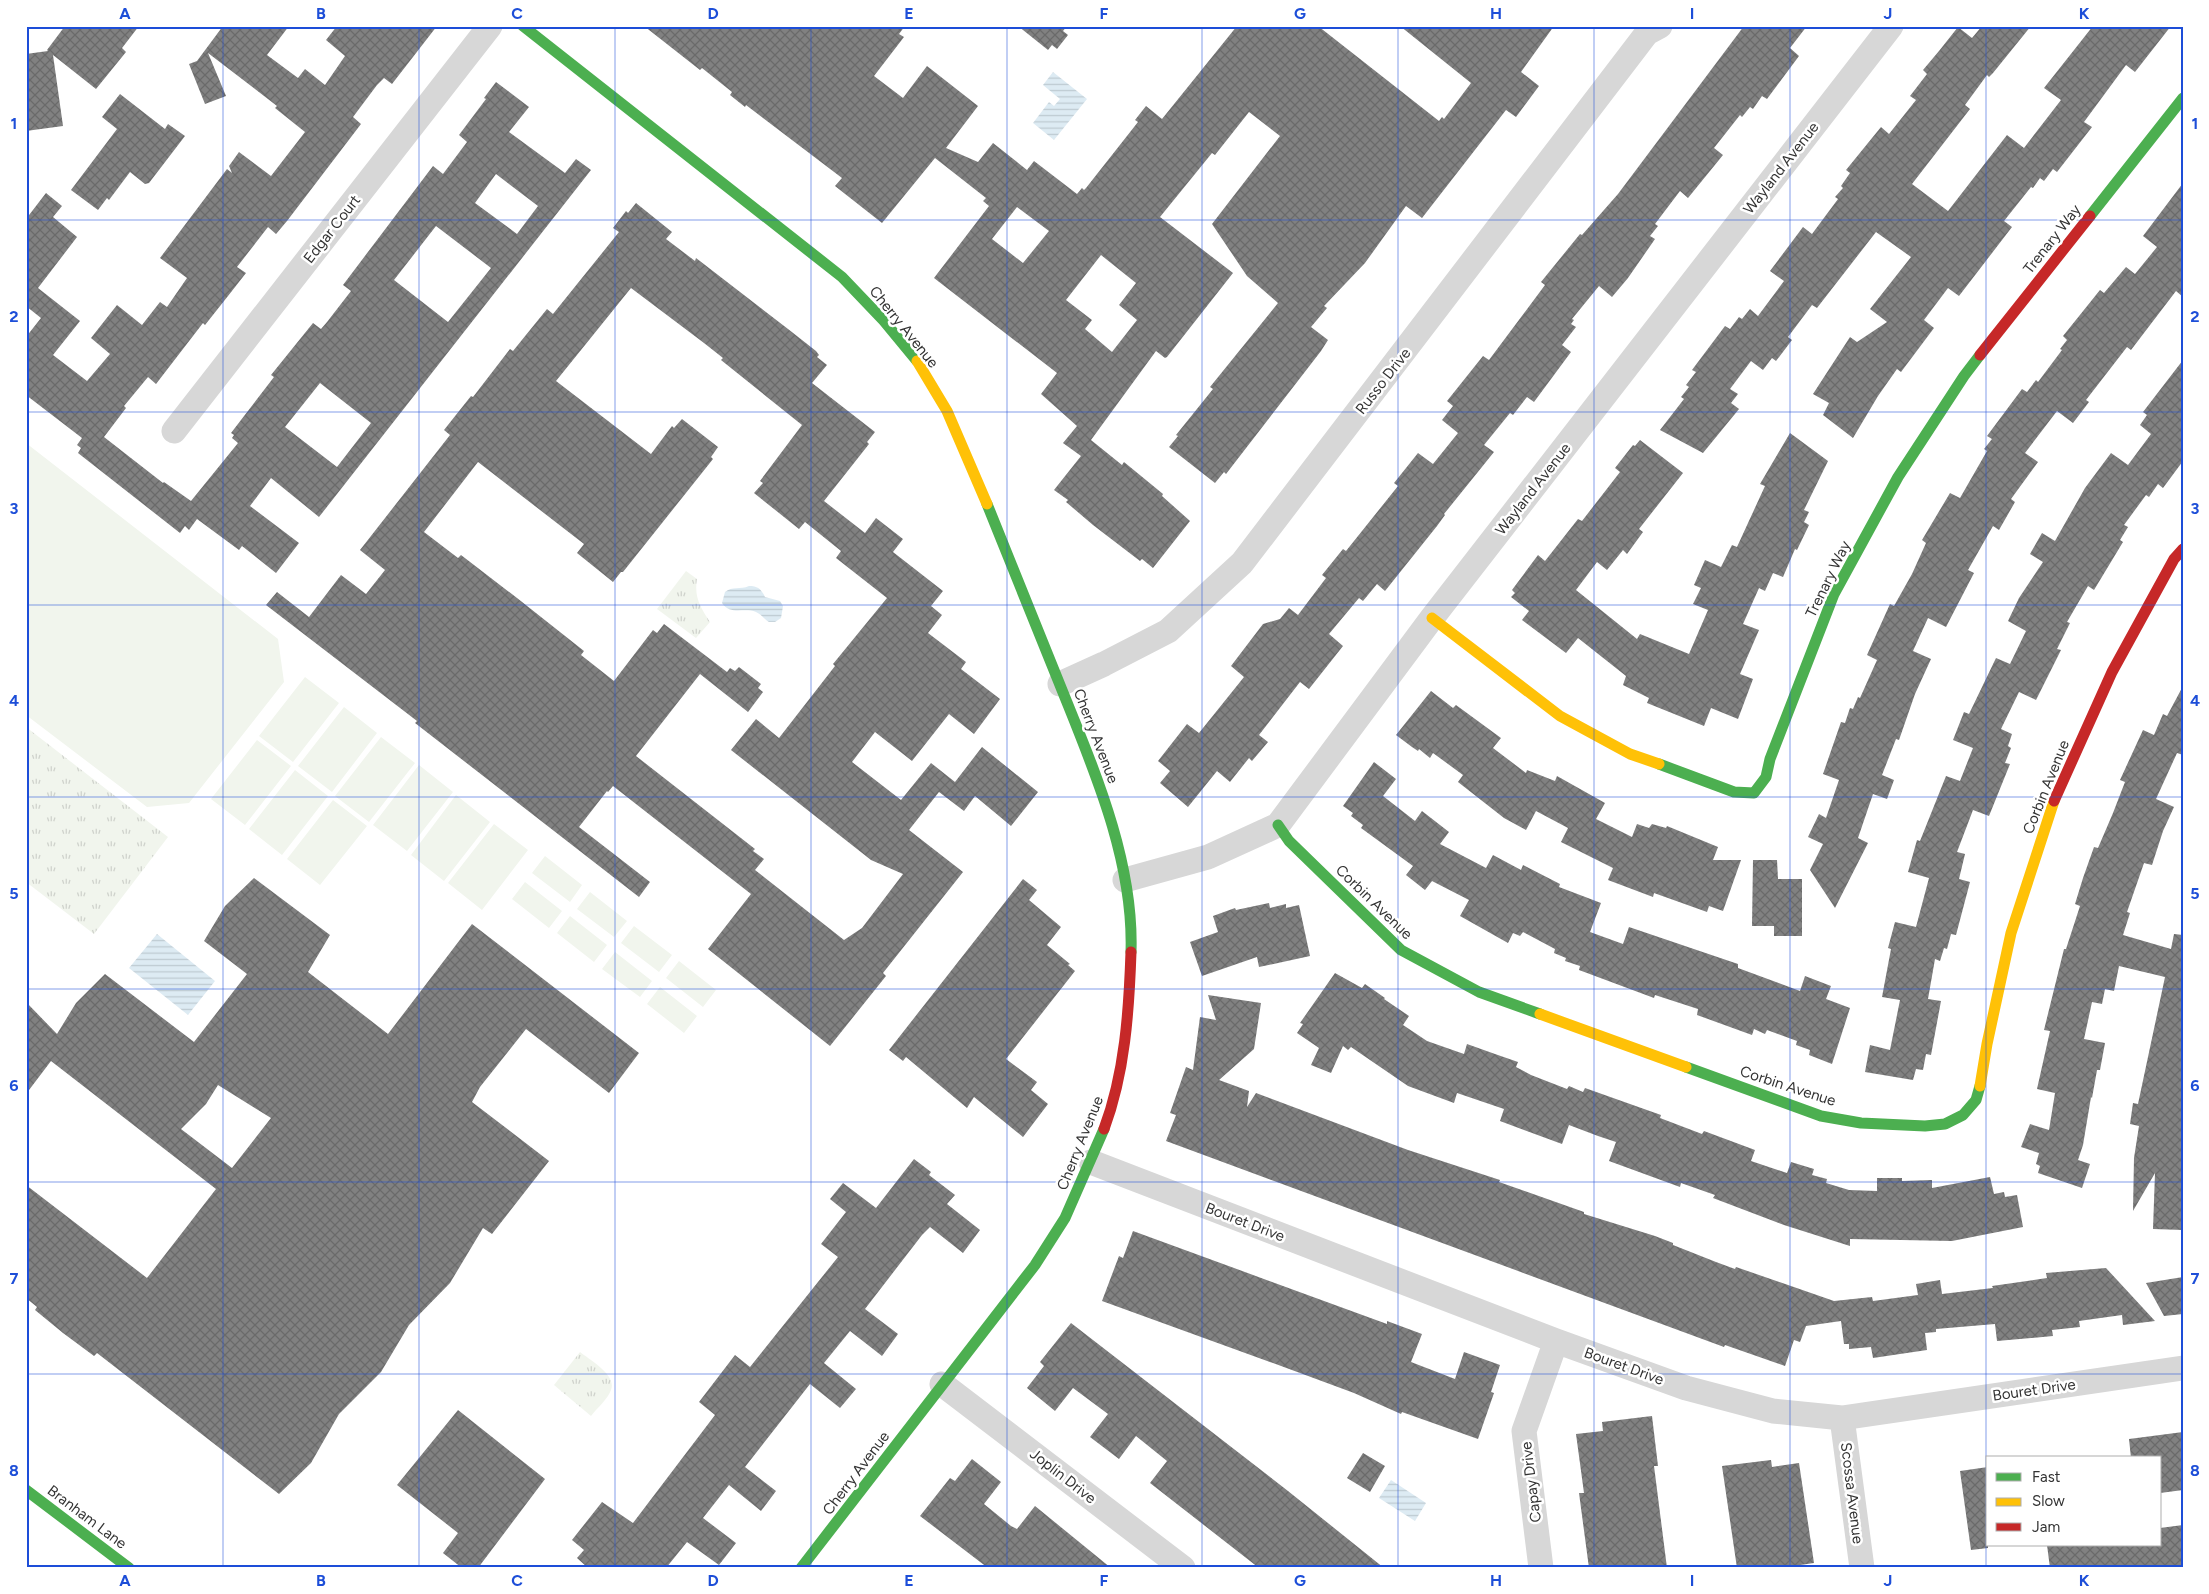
<svg xmlns="http://www.w3.org/2000/svg" width="2209" height="1594" font-family="Figtree,sans-serif">
	<defs>
		<pattern id="park-tufts" width="24" height="20" patternUnits="userSpaceOnUse" patternTransform="scale(1.25)"><rect width="24" height="20" fill="#f1f5ed"/><path d="M3 7l-1-3M5 7V3M7 7l1-3M15 17l-1-3M17 17v-4M19 17l1-3" fill="none" stroke="#cfd2cc"/></pattern>
		<pattern id="water-rules" width="6" height="5" patternUnits="userSpaceOnUse" patternTransform="scale(1.25)"><rect width="6" height="5" fill="#ddebf3"/><path d="M0 2.5h6" fill="none" stroke="#becad1"/></pattern>
		<pattern id="building-cross-hatch" width="8" height="8" patternUnits="userSpaceOnUse" patternTransform="scale(1.25)"><rect width="8" height="8" fill="#818181"/><path d="M0 0l8 8M0 8l8-8" fill="none" stroke="#6a6a6a"/></pattern>
	</defs>
	<rect width="100%" height="100%" fill="#fff"/>
	<path fill="#f1f5ed" d="M26,443L278,639L284,682L189,803L147,807L26,715Z
		M305,677L339,703L293,762L259,736Z
		M344,707L377,733L332,792L298,766Z
		M381,737L415,763L369,822L335,796Z
		M257,740L291,766L245,825L211,799Z
		M419,765L453,792L407,851L373,825Z
		M295,770L328,796L282,855L249,829Z
		M456,795L490,822L444,881L411,855Z
		M333,800L367,826L320,885L287,859Z
		M494,824L528,850L482,910L448,883Z
		M545,856L582,885L570,902L532,873Z
		M525,882L562,911L549,928L512,899Z
		M590,892L627,921L614,937L577,909Z
		M570,916L607,945L594,962L557,933Z
		M634,926L672,955L659,972L621,943Z
		M615,952L652,981L640,997L602,969Z
		M679,961L716,990L703,1007L666,978Z
		M660,987L697,1016L684,1033L647,1004Z"/>
	<path fill="url(#park-tufts)" d="M686,571L697,579C694,597 700,607 710,622L696,638L657,609Z
		M26,727L168,837L94,934L26,882Z
		M580,1352C590,1360 617,1375 611,1390C608,1399 597,1408 591,1416L554,1385Z"/>
	<path fill="url(#water-rules)" d="M1053,72L1087,99L1054,140L1033,123L1049,102L1054,106L1060,99L1043,85Z
		M749,586C758,586 761,589 765,597L780,601L783,606L781,618L775,622H769C764,619 761,614 756,612C744,607 731,616 722,603L725,592C732,586 740,590 749,586Z
		M157,934L215,981L188,1015L129,968Z
		M1391,1480L1426,1503L1415,1521L1379,1498Z"/>
	<path fill="url(#building-cross-hatch)" fill-rule="evenodd" d="M65,26H139L122,48L126,52L96,89L53,55L63,126L26,131V54L48,51L47,50Z
		M223,26H289L267,55L298,78L305,69L325,85L345,56L326,40L337,26H437L392,84L384,78L377,85L353,117L361,124L287,221L276,234L268,227L237,267L246,273L228,296L205,325L203,323L156,384L148,377L124,406L126,408L104,437L163,483L164,482L191,501L238,443L232,438L234,435L231,433L274,377L271,375L313,323L321,329L327,322L351,291L343,285L433,166L443,174L467,142L459,135L486,99L484,98L496,82L529,107L509,132L565,173L576,159L591,170L319,517L271,478L250,506L299,543L276,573L242,546L239,550L197,519L189,530L185,526L180,533L78,453L81,448L77,445L82,438L26,395V337L41,318L26,306V219L46,193L62,206L53,217L77,237L38,288L80,321L53,355L87,381L110,354L91,338L117,305L142,325L160,302L167,307L187,278L160,258L227,169L232,173L229,166L239,152L271,176L305,132L275,108L277,106L208,53L226,96L205,104L189,64L197,61ZM496,174L538,206L517,234L475,203ZM436,226L491,268L448,322L394,280ZM320,383L371,423L337,467L285,427Z
		M644,26H905L899,34L904,37L874,76L903,98L927,66L978,106L946,148L978,162L993,143L1027,170L1034,161L1077,194L1082,188L1084,190L1086,188L1138,122L1135,120L1146,106L1162,119L1237,26H1318L1439,121L1442,117L1444,119L1471,83L1400,26H1554L1521,72L1539,86L1516,117L1506,110L1422,218L1406,206L1365,263L1324,306L1327,308L1311,327L1328,340L1321,351L1226,474L1224,472L1215,483L1169,447L1178,436L1176,435L1213,389L1210,387L1278,303L1247,276L1212,224L1280,136L1249,112L1215,155L1212,153L1160,217L1233,273L1167,357L1165,358L1156,351L1091,440L1122,465L1124,462L1163,494L1162,496L1190,521L1153,568L1142,559L1140,561L1093,525L1066,502L1068,500L1054,490L1081,456L1063,443L1077,426L1041,394L1057,373L934,278L989,206L983,201L986,198L935,158L882,223L835,186L842,178L746,105L745,107L730,95L732,92L702,68L700,70ZM1017,207L1049,231L1023,263L992,239ZM1101,255L1136,283L1119,305L1137,320L1112,352L1085,329L1092,320L1066,300Z
		M1018,26H1067L1063,31L1068,35L1057,49L1052,45L1048,50Z
		M1744,26H1807L1790,48L1799,56L1767,99L1762,96L1753,109L1750,107L1742,117L1740,115L1714,148L1723,155L1688,198L1680,191L1655,224L1658,226L1650,236L1655,239L1628,278L1612,297L1599,286L1572,319L1574,320L1571,324L1576,327L1562,345L1571,352L1534,402L1527,397L1513,415L1510,413L1484,445L1494,452L1444,514L1445,515L1437,526L1385,591L1377,584L1363,601L1359,598L1329,634L1343,646L1309,689L1300,682L1259,735L1268,742L1252,761L1249,758L1230,782L1217,771L1188,807L1160,783L1170,771L1158,761L1187,724L1199,733L1244,677L1231,666L1263,624L1280,619L1289,608L1298,615L1326,578L1322,575L1343,549L1346,551L1398,486L1394,483L1418,453L1433,464L1458,433L1442,420L1453,406L1447,401L1483,356L1489,360L1545,285L1541,282L1580,234L1582,235L1618,194Z
		M1982,26H2031L1993,73L1989,77L1987,75L1965,105L1970,109L1912,184L1948,211L2007,135L2024,148L2061,100L2044,88L2093,26H2171L2135,72L2126,65L2084,122L2092,127L2057,172L2053,169L2044,181L2040,178L2033,188L2031,187L2004,221L2012,227L1959,296L1948,288L1924,320L1934,328L1901,372L1897,369L1878,396L1853,438L1823,415L1829,403L1813,394L1850,337L1857,342L1887,322L1870,309L1911,257L1876,232L1817,308L1812,305L1788,337L1792,340L1776,361L1772,358L1763,370L1751,361L1730,389L1738,394L1731,403L1739,409L1703,453L1660,430L1684,399L1681,397L1689,387L1686,385L1696,372L1692,370L1725,326L1730,329L1739,317L1742,319L1750,309L1758,316L1784,281L1770,271L1803,227L1812,234L1838,199L1835,197L1843,188L1841,186L1850,173L1846,170L1881,127L1889,134L1916,100L1910,96L1927,74L1923,70L1939,51L1958,27L1972,38Z
		M120,94L165,129L168,124L185,136L149,183L145,184L130,172L109,200L107,198L98,210L71,190L117,129L102,117Z
		M2183,183V297L2176,291L2131,350L2127,347L2086,400L2089,402L2073,423L2057,411L2025,453L2038,462L2011,499L2015,502L1999,530L1993,526L1968,570L1974,573L1946,627L1928,618L1913,651L1931,659L1915,694L1899,740L1896,739L1882,775L1894,780L1887,799L1873,794L1858,838L1868,843L1835,908L1810,870L1823,844L1808,837L1819,814L1826,818L1839,780L1823,774L1841,722L1845,723L1850,708L1853,709L1858,697L1860,698L1877,660L1867,655L1890,604L1894,606L1912,574L1926,543L1922,540L1950,493L1960,498L1987,451L1984,449L1992,439L1987,436L2022,389L2027,392L2036,380L2038,382L2062,350L2060,349L2067,340L2063,336L2100,290L2104,293L2126,267L2135,274L2157,247L2143,236Z
		M636,203L672,232L666,239L695,261L696,258L788,329L816,351L819,355L817,357L827,365L812,383L875,432L867,442L869,444L824,501L865,533L876,518L903,539L893,552L943,591L931,606L942,615L928,633L966,662L961,669L1000,699L974,734L949,714L912,761L875,732L852,762L901,800L931,763L955,782L982,747L1038,792L1011,826L975,796L964,811L939,792L909,830L963,872L883,973L886,976L830,1046L708,949L751,894L613,786L608,792L607,791L579,827L650,882L639,897L415,723L417,721L266,605L277,592L309,617L341,575L366,594L385,570L360,550L450,435L444,430L471,396L473,397L510,349L513,351L547,309L553,314L619,232L613,228L626,211L628,213ZM631,288L704,343L723,358L721,360L802,425L760,481L763,483L754,493L799,529L805,522L841,551L836,558L887,598L833,664L835,666L779,738L756,719L731,750L871,860L903,874L862,928L844,940L755,870L764,859L753,851L755,849L636,756L700,674L748,712L763,692L758,688L761,684L739,667L735,671L730,668L727,672L664,624L657,633L653,630L614,681L581,655L584,651L517,598L461,555L458,558L424,532L478,462L584,544L577,553L613,582L621,572H623L713,459L711,457L718,447L682,419L674,428L672,426L651,454L556,381Z
		M2183,360V461L2163,488L2158,484L2149,497L2146,495L2124,525L2128,527L2120,540L2123,542L2094,590L2088,586L2067,622L2070,623L2057,649L2061,650L2036,700L2019,692L2001,729L2012,734L2008,746L2011,748L2005,763L2010,764L1989,816L1973,810L1957,852L1965,854L1959,879L1970,882L1956,935L1951,934L1947,949L1944,948L1940,961L1935,959L1928,999L1941,1001L1931,1055L1926,1054L1923,1070L1916,1069L1913,1080L1865,1072L1870,1045L1890,1050L1900,1000L1882,997L1891,949L1888,948L1895,922L1916,927L1929,878L1908,872L1917,840L1920,841L1946,776L1960,781L1973,748L1953,740L1964,712L1969,714L1996,658L2010,664L2026,631L2008,621L2019,598L2043,562L2030,554L2042,533L2055,541L2085,488L2111,453L2128,465L2151,434L2140,425L2147,415L2143,412Z
		M1790,433L1828,461L1804,510L1809,512L1804,522L1809,525L1797,550L1795,549L1783,577L1773,573L1765,591L1759,588L1743,624L1759,630L1740,674L1753,679L1738,719L1711,708L1704,726L1647,703L1649,698L1623,685L1626,676L1578,638L1566,653L1522,620L1529,611L1511,597L1515,593L1512,590L1538,555L1545,561L1578,519L1582,521L1620,472L1615,468L1633,445L1635,446L1640,440L1683,473L1639,529L1643,532L1627,554L1623,550L1607,570L1597,562L1576,590L1637,639L1640,634L1689,654L1708,610L1693,604L1701,588L1694,585L1705,560L1721,567L1732,545L1737,547L1765,486L1760,484Z
		M2183,686V755L2177,753L2156,799L2174,807L2163,831L2152,865L2144,863L2127,912L2130,913L2123,935L2171,949L2174,934L2183,935V1230L2153,1229L2155,1173L2133,1211L2134,1158L2139,1126L2130,1124L2133,1103L2138,1104L2165,977L2119,966L2114,991L2105,989L2102,1004L2092,1002L2084,1039L2105,1043L2100,1070H2097L2092,1098L2091,1097L2083,1145L2078,1160L2090,1164L2082,1188L2038,1173L2040,1166L2036,1164L2039,1153L2021,1147L2030,1124L2049,1130L2055,1093L2037,1089L2050,1031L2044,1030L2064,949H2066L2080,906L2075,904L2083,878L2094,847L2098,848L2113,813L2125,782L2120,780L2143,730L2154,735L2163,714L2167,716Z
		M1431,691L1453,708L1456,705L1501,738L1493,748L1526,773L1527,770L1555,781L1557,776L1605,803L1596,819L1632,837L1637,824L1649,828L1652,824L1666,828L1667,826L1718,847L1713,860H1741L1723,911L1709,906L1707,912L1654,893L1653,897L1608,880L1613,868L1561,842L1568,828L1536,811L1526,830L1504,818L1458,782L1463,775L1433,753L1430,758L1419,749L1418,751L1412,747L1396,735Z
		M1374,762L1396,779L1383,796L1415,821L1422,811L1449,832L1440,844L1486,868L1493,855L1521,870L1523,865L1560,884L1559,887L1601,903L1590,932L1623,944L1629,927L1738,964V968L1800,991L1805,976L1831,986L1826,999L1850,1008L1832,1064L1809,1055L1810,1050L1796,1045L1797,1041L1767,1030L1765,1034L1754,1029L1752,1035L1697,1015L1698,1009L1655,995L1654,998L1579,970L1580,966L1565,961L1566,958L1554,953L1555,949L1523,932L1520,936L1513,933L1508,943L1460,916L1469,900L1432,881L1425,890L1406,875L1413,866L1361,828L1363,825L1351,816L1353,813L1343,806Z
		M1753,860H1777L1778,879H1802V936H1774V926H1752Z
		M254,878L330,935L308,972L388,1034L472,924L639,1053L609,1093L526,1029L480,1087L472,1102L549,1161L492,1234L483,1228L450,1283L409,1325L381,1372L339,1414L311,1463L279,1494L97,1353L94,1356L63,1333L35,1310L37,1307L26,1298V1185L147,1278L216,1189L51,1061L26,1094V1002L57,1034L76,1003L105,974L194,1042L247,974L204,941L225,906ZM218,1085L271,1118L232,1168L181,1129L206,1104Z
		M1023,879L1037,890L1029,900L1061,927L1047,945L1070,964L1068,965L1075,971L1006,1059L1037,1082L1031,1090L1048,1104L1023,1137L974,1097L967,1108L906,1057L903,1061L889,1050Z
		M1269,903L1270,908L1286,904V908L1299,905L1310,956L1259,967L1257,957L1202,976L1190,942L1218,932L1213,916L1235,908L1236,910Z
		M1335,973L1362,988L1365,984L1385,998L1384,999L1409,1016L1403,1025L1427,1041L1464,1054L1467,1044L1495,1054L1518,1062L1516,1067L1531,1075L1567,1089L1569,1086L1583,1092L1585,1088L1661,1115L1660,1118L1702,1134L1704,1131L1755,1150L1751,1161L1787,1173L1791,1162L1814,1169L1812,1175L1827,1179L1826,1183L1849,1190L1877,1191V1178H1902V1181L1932,1180V1188L1990,1177L1994,1194L2004,1192L2005,1197L2017,1195L2023,1227L1952,1241L1850,1239V1246L1784,1225L1713,1198L1715,1195L1681,1183L1680,1187L1609,1161L1616,1142L1598,1136L1569,1125L1562,1144L1500,1121L1504,1109L1457,1093L1454,1103L1408,1086L1351,1047L1348,1050L1343,1046L1331,1073L1311,1065L1319,1048L1297,1033L1303,1024L1300,1023Z
		M1208,995L1261,1003L1254,1049L1219,1080L1249,1091L1247,1107L1256,1093L1408,1150L1500,1180L1499,1182L1584,1212V1214L1655,1236L1673,1243V1245L1716,1262L1735,1269L1736,1267L1834,1301L1872,1297L1873,1301L1918,1295L1916,1284L1940,1280L1942,1294L1993,1288L1992,1286L2047,1278L2046,1273L2106,1268L2155,1321L2123,1325L2122,1315L2079,1321L2080,1327L2052,1330L2053,1336L1997,1341L1995,1324L1936,1329V1332L1925,1333L1927,1350L1873,1358L1871,1347L1849,1349V1344H1844L1841,1321L1806,1326L1800,1342L1794,1340L1785,1366L1725,1345L1724,1347L1166,1141L1176,1115L1170,1113L1186,1067L1193,1070L1200,1017L1216,1020Z
		M914,1159L931,1172L929,1175L955,1195L947,1204L980,1230L963,1253L930,1227L922,1235L865,1309L898,1334L882,1356L850,1331L824,1363L856,1389L840,1408L810,1384L745,1467L776,1491L761,1511L729,1485L703,1518L736,1543L719,1565L687,1542L666,1568H588L577,1558L584,1550L572,1540L602,1502L633,1523L715,1415L699,1402L735,1355L750,1367L838,1257L821,1244L846,1212L830,1199L843,1183L876,1208Z
		M1133,1231L1387,1324V1321L1422,1334L1411,1362L1455,1379L1464,1352L1500,1365L1491,1392L1494,1393L1478,1439L1402,1412L1401,1414L1354,1393L1273,1363L1102,1301L1119,1256L1123,1258Z
		M2183,1277V1314L2164,1316L2146,1283Z
		M1071,1323L1288,1491L1384,1568H1259L1150,1483L1167,1461L1136,1436L1119,1459L1090,1437L1108,1414L1073,1388L1055,1411L1027,1388L1044,1366L1040,1362Z
		M458,1410L545,1479L478,1568H462L443,1553L458,1533L397,1485Z
		M1652,1416L1658,1466H1654L1667,1568H1589L1579,1493H1584L1576,1434L1603,1431L1602,1422Z
		M2183,1432V1490L2160,1493V1458H2131L2129,1439Z
		M1363,1453L1385,1466L1370,1492L1347,1478Z
		M972,1459L1001,1482L984,1504L1011,1526L1017,1529L1035,1506L1111,1568H988L920,1516L950,1478L955,1481Z
		M1771,1460L1772,1467L1799,1463L1814,1563L1780,1568H1737L1722,1466Z
		M1988,1467V1548L1971,1550L1960,1471Z
		M2183,1525V1568H2050L2047,1545H2160V1528Z"/>
	<g fill="none" stroke-linecap="round" stroke-linejoin="round">
		<path stroke="#d7d7d7" stroke-width="25" d="M174,431L490,26
			M1060,684L1104,664L1168,631L1242,563L1647,33L1660,26
			M1125,880L1208,857L1278,825L1432,618L1891,26
			M1091,1162L1556,1341L1686,1388L1773,1411L1842,1418L2183,1368
			M942,1384L1183,1568
			M1842,1418L1862,1568
			M1541,1568L1524,1431L1556,1341"/>
		<path stroke="#4caf50" stroke-width="11" d="M523,26L842,277L884,321L917,361
			M2090,216L2183,98
			M987,504C1012,566 1037,628 1062,690C1095,772 1134,862 1131,952
			M1659,764L1734,792L1754,793L1766,777L1770,759L1834,594L1898,477L1964,376L1980,355
			M1278,825L1289,841L1401,950L1479,992L1540,1014
			M1686,1067L1821,1116L1861,1123L1925,1126L1945,1124L1963,1115L1976,1100L1980,1086
			M26,1490L129,1568
			M801,1568L1035,1265L1065,1218L1104,1129"/>
		<path stroke="#ffc107" stroke-width="11" d="M917,361L947,411L987,504
			M1432,618L1560,716L1630,754L1659,764
			M1540,1014L1686,1067
			M1980,1086L1987,1044L2011,933L2054,801"/>
		<path stroke="#c62828" stroke-width="11" d="M1980,355L2090,216
			M2054,801L2112,672L2174,559L2183,549
			M1104,1129C1125,1073 1129,1011 1131,952"/>
	</g>
	<path fill="none" stroke="#1d4ed8" stroke-width="1" stroke-opacity="0.55" d="M223,26V1568M419,26V1568M615,26V1568M811,26V1568M1007,26V1568M1202,26V1568M1398,26V1568M1594,26V1568M1790,26V1568M1986,26V1568M26,220H2183M26,412H2183M26,605H2183M26,797H2183M26,989H2183M26,1182H2183M26,1374H2183"/>
	<g text-anchor="middle" dominant-baseline="central" stroke-width="5" stroke-linejoin="round" paint-order="stroke">
		<g font-size="15" fill="#333" stroke="#fff">
			<text transform="translate(1781 168) rotate(-52)">Wayland Avenue</text>
			<text transform="translate(332 229) rotate(-52)">Edgar Court</text>
			<text transform="translate(2052 239) rotate(-52)">Trenary Way</text>
			<text transform="translate(904 327) rotate(51)">Cherry Avenue</text>
			<text transform="translate(1383 381) rotate(-52)">Russo Drive</text>
			<text transform="translate(1533 489) rotate(-52)">Wayland Avenue</text>
			<text transform="translate(1828 579) rotate(-64)">Trenary Way</text>
			<text transform="translate(1096 736) rotate(69)">Cherry Avenue</text>
			<text transform="translate(2046 787) rotate(-68)">Corbin Avenue</text>
			<text transform="translate(1374 902) rotate(44)">Corbin Avenue</text>
			<text transform="translate(1788 1086) rotate(18)">Corbin Avenue</text>
			<text transform="translate(1080 1143) rotate(-68)">Cherry Avenue</text>
			<text transform="translate(1245 1222) rotate(21)">Bouret Drive</text>
			<text transform="translate(1624 1366) rotate(20)">Bouret Drive</text>
			<text transform="translate(2034 1390) rotate(-8)">Bouret Drive</text>
			<text transform="translate(856 1473) rotate(-53)">Cherry Avenue</text>
			<text transform="translate(1063 1476) rotate(38)">Joplin Drive</text>
			<text transform="translate(1531 1482) rotate(-97)">Capay Drive</text>
			<text transform="translate(1852 1493) rotate(83)">Scossa Avenue</text>
			<text transform="translate(87 1517) rotate(37)">Branham Lane</text>
		</g>
	</g>
	<rect width="2209" height="1594" fill="none" stroke="#ffffff" stroke-width="55"/>
	<rect x="1986" y="1456" width="175" height="90" fill="#ffffff" stroke="#adadad"/>
	<rect x="1996" y="1473" width="25" height="8" fill="#4caf50" stroke="#adadad"/>
	<text x="2032" y="1482" font-size="15" fill="#333333">Fast</text>
	<rect x="1996" y="1498" width="25" height="8" fill="#ffc107" stroke="#adadad"/>
	<text x="2032" y="1506" font-size="15" fill="#333333">Slow</text>
	<rect x="1996" y="1523" width="25" height="8" fill="#c62828" stroke="#adadad"/>
	<text x="2032" y="1532" font-size="15" fill="#333333">Jam</text>
	<rect x="28" y="28" width="2154" height="1538" fill="none" stroke="#1d4ed8" stroke-width="2"/>
	<g font-size="16" text-anchor="middle" font-weight="bold" fill="#1d4ed8">
		<text x="125" y="19">A</text>
		<text x="321" y="19">B</text>
		<text x="517" y="19">C</text>
		<text x="713" y="19">D</text>
		<text x="909" y="19">E</text>
		<text x="1104" y="19">F</text>
		<text x="1300" y="19">G</text>
		<text x="1496" y="19">H</text>
		<text x="1692" y="19">I</text>
		<text x="1888" y="19">J</text>
		<text x="2084" y="19">K</text>
		<text x="14" y="129">1</text>
		<text x="2195" y="129">1</text>
		<text x="14" y="322">2</text>
		<text x="2195" y="322">2</text>
		<text x="14" y="514">3</text>
		<text x="2195" y="514">3</text>
		<text x="14" y="706">4</text>
		<text x="2195" y="706">4</text>
		<text x="14" y="899">5</text>
		<text x="2195" y="899">5</text>
		<text x="14" y="1091">6</text>
		<text x="2195" y="1091">6</text>
		<text x="14" y="1284">7</text>
		<text x="2195" y="1284">7</text>
		<text x="14" y="1476">8</text>
		<text x="2195" y="1476">8</text>
		<text x="125" y="1586">A</text>
		<text x="321" y="1586">B</text>
		<text x="517" y="1586">C</text>
		<text x="713" y="1586">D</text>
		<text x="909" y="1586">E</text>
		<text x="1104" y="1586">F</text>
		<text x="1300" y="1586">G</text>
		<text x="1496" y="1586">H</text>
		<text x="1692" y="1586">I</text>
		<text x="1888" y="1586">J</text>
		<text x="2084" y="1586">K</text>
	</g>
</svg>
